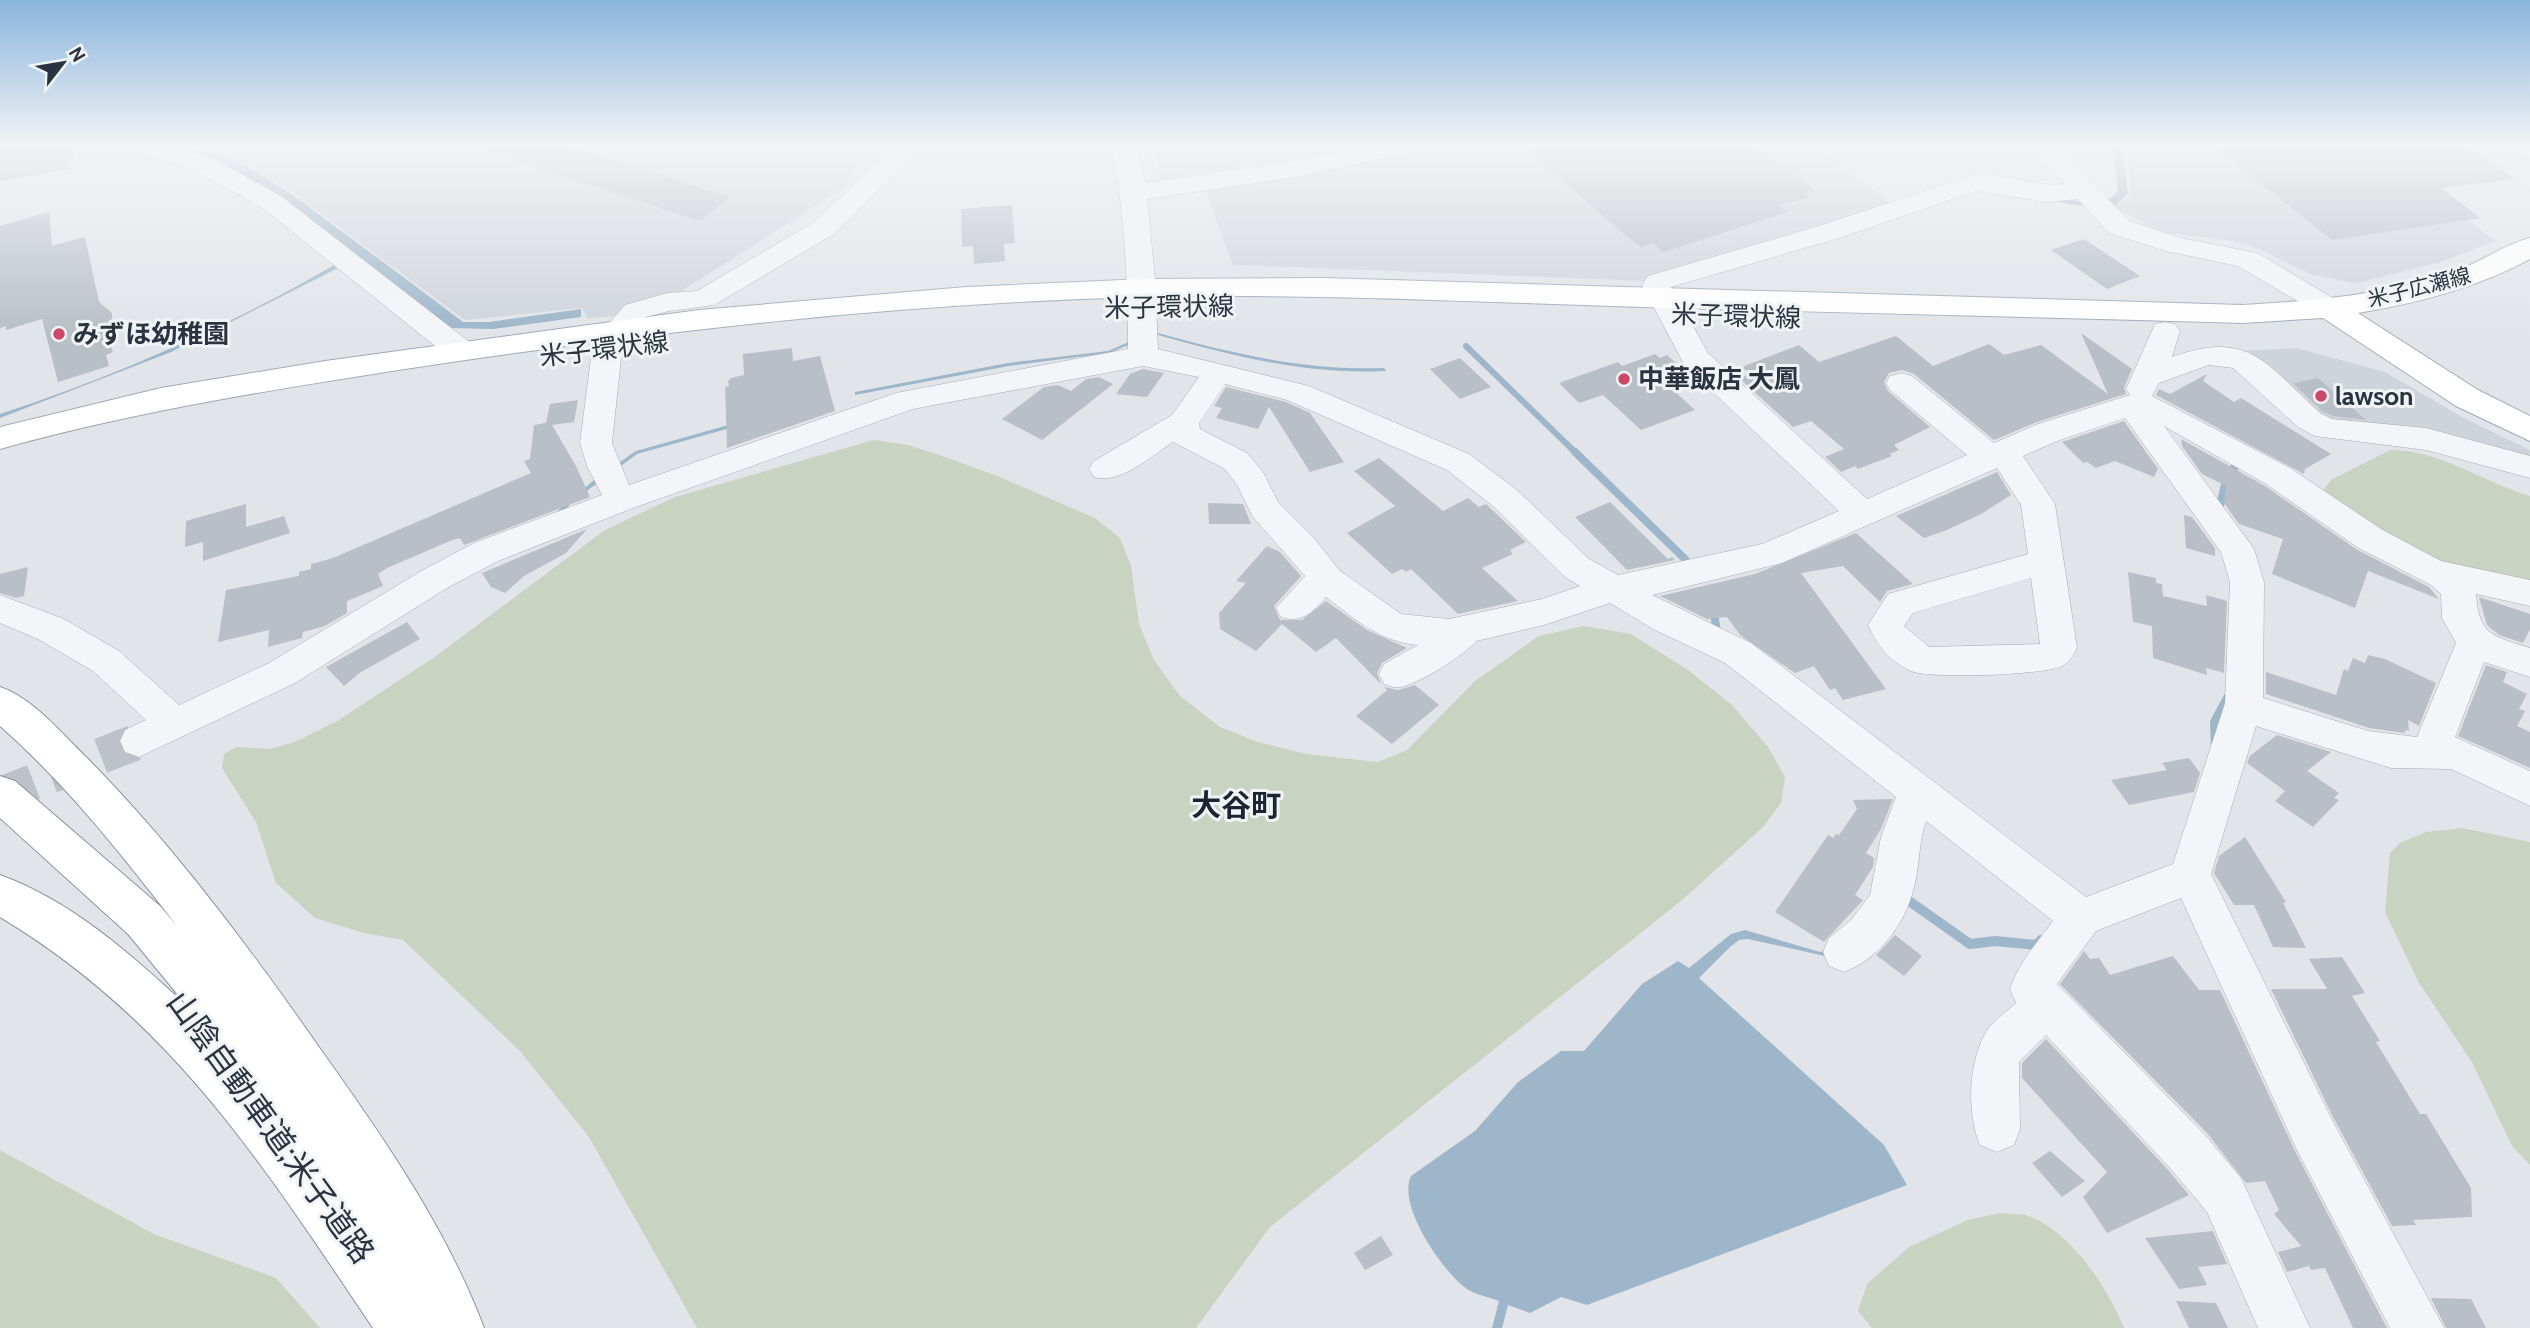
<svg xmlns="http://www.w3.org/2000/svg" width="2530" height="1328" font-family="Cabin,'Noto Sans JP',sans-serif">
	<rect width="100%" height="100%" fill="#e1e5e9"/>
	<path fill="#cfd4db" d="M195,146H876L852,173L846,187L645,314L588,318L582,308L465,320L280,184L252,168Z
		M1155,146H1377L1160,180Z
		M1418,146H1816L1897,208L1646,281L1233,265L1204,186L1341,164Z
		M2129,146H2366L2496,241L2441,262L2365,281L2354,283L2310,274L2261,250L2233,241L2161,232L2112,207L2130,197Z
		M2296,348L2385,372L2462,417L2530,450V461L2319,420L2242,351Z"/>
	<path fill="#c8d3c2" d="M874,440L908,445L945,457L995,475L1095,518L1120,538L1131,566L1139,624L1154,660L1180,696L1220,727L1258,742L1306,754L1378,762L1407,750L1475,681L1539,636L1583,626L1631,634L1688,670L1732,705L1768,747L1785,777L1781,803L1763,827L1681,901L1270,1227L1196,1328H697L589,1137L520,1051L403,940L364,933L315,918L276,883L256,822L222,768L224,754L237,747L270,749L295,742L337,721L436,656L605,530L675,497Z
		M2390,450C2439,449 2484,483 2530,496V587L2433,562L2383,536L2323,491L2331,480Z
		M2462,828L2530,842V1165L2512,1146L2473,1064L2418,981L2385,912L2390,853L2400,843L2426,832Z
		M0,1150L154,1234L276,1278L320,1328H0Z
		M1999,1213C2009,1214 2022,1213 2031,1217C2073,1234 2108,1289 2124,1328H1872L1858,1311L1867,1284L1909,1247L1968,1220Z"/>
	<path fill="#9db6c9" d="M164,146C238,146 295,197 352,239C389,266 426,294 463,322H489L581,309V317L493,329L451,328L340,267L171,352L0,418V414C122,374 241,321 351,255Z
		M2113,146H2122L2128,194L2115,206H2081L1981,189L1807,244L1983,185L2077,201L2110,198L2118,192Z
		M1154,332C1231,353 1304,371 1384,368L1386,371C1304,375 1229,355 1151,333Z
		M1131,341L1133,343L1109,353L1009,366L855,395V392L1008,363L1108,351Z
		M732,424L734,427L637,454L573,501L558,518L554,514L594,480L636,451Z
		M1745,930L1820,952L1828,950L1825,956L1748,939L1739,940L1730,947L1699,978L1884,1145L1907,1185L1587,1305L1561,1297L1530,1313L1508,1305L1502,1328H1492L1499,1301C1488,1297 1472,1294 1463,1286C1441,1268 1397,1205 1411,1176L1475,1131L1518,1082L1561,1051H1584L1642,984L1678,961L1689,968L1731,934Z"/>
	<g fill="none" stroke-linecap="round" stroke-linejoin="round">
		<path stroke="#9db6c9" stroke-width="6" d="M1466,346L1577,454"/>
		<path stroke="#9db6c9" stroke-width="8" d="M1575,452L1685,559
			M2219,510L2227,476L2241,460
			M1713,607L1717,632L1721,634
			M2215,748L2214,722L2228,696"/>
		<path stroke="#9db6c9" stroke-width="10" d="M1902,896L1970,944L1995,941L2037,945L2041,940"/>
	</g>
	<path fill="#b8bfc6" d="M0,146H77L69,169L0,181Z
		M484,146H568L730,197L700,221L483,150Z
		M1524,146H1755L1815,191L1805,194L1809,197L1779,205L1788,212L1663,252L1653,243L1641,247L1620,231Z
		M2214,146H2467L2515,179L2441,188L2480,218L2332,240Z
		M1012,205L1015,243L1004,244L1005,261L974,264L973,246L962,247L961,209Z
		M49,212L52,246L85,237L99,302L112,313V322L107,334L113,352L106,355L109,366L58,382L42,319L6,330V326L0,328V226Z
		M2084,239L2140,276L2107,289L2051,250Z
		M2081,333L2132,369L2124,388L2126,394L2037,422L1994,440L1914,374L1902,370L1889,373L1884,382L1888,391L1930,427L1894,445L1899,450L1889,454L1892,456L1858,469L1855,466L1841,472L1825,457L1844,449L1811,421L1793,427L1739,378L1750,374L1742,367L1799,345L1819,362L1896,336L1933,366L1989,344L2004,355L2041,345L2108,394Z
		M792,348L793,361L820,356L835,411L727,448L725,387L729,386L728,381L731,378L744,375L743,354Z
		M1655,354L1660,358L1667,355L1685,371L1661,379L1695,410L1641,430L1603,395L1579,403L1559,383L1618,362L1622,366Z
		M1460,358L1491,387L1460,399L1430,369Z
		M1143,369L1164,373L1147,397L1116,394L1130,374Z
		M2207,374L2203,381L2234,402L2241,398L2331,454L2305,469L2304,474L2156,395L2159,389L2170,394Z
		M1099,377L1113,384L1042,440L1002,419L1044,387L1058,385L1071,391L1086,379Z
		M2318,378L2366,420L2333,416L2322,411L2293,383Z
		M1226,387L1286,402L1310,413L1344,462L1310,472L1269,407L1258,429L1216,418L1222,408L1214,406Z
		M578,400L574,422L552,425L576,466L590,497L464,545L460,538L450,541L387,568L378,574L383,586L347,601V613L325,626L303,632L302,638L268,647L269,630L218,642L226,590L299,576V572L311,569V564L333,558L531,473L524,461L530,459L534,425L546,423L550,404Z
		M2124,421L2158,469L2154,477L2115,461L2096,468L2087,462L2083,463L2062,442Z
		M2181,439L2265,486L2356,549L2429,587L2439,599L2368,571L2355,608L2272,574L2283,539L2239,524L2224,503L2226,486L2202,474L2182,446Z
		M1379,458L1443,511L1468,498L1479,507L1486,504L1526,542L1510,550L1513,554L1482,568L1518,601L1458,614L1411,569L1406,572L1402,569L1392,574L1347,533L1395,506L1354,471Z
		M1997,472L2011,495L1981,514L1947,530L1924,538L1896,516Z
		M1610,502L1668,559L1672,557L1675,560L1627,570L1575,517Z
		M1208,503L1243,504L1251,524H1209Z
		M246,504V527L284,516L290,533L203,561V542L185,547L186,521Z
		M2184,515L2192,517L2215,548V556L2186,548Z
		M587,529L566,553L524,576L505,593L491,587L482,573Z
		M1856,533L1913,584L1887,591L1880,602L1843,566L1801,573L1886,689L1843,700L1835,688L1830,690L1814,666L1795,673L1740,635L1727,617L1707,619L1660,596L1755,574Z
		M1267,546L1280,552L1301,576L1274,606L1280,620H1302L1326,601L1367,630L1407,648L1382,663L1377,673L1381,684L1336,638L1316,652L1282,624L1256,651L1220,629L1219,613L1246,583L1236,581Z
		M28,567L24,596L16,598L0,593V574Z
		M2128,572L2156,578V583L2162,584L2163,596L2207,606L2206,595L2227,601L2224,673L2206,668L2207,675L2153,658L2152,626L2133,622Z
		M2479,597L2530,614V629L2523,643L2499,635L2487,625Z
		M407,622L420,639L361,672L344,686L326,667Z
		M2368,655L2385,659L2436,683L2419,726L2408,720L2409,731L2405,730V733L2369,728L2266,694V672L2336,695L2344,669L2348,671L2353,658L2365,663Z
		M2486,665L2507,672L2503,682L2527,694L2519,709L2525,711L2517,726L2530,732V768L2458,736Z
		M1415,685L1439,705L1392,744L1356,716L1387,690L1384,687L1398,690Z
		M2277,735L2331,752L2307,771L2339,793L2334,798L2339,800L2313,827L2275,801L2285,791L2247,763L2250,756Z
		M2189,758L2200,773L2194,792L2129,805L2111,780L2167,770L2162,763Z
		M1893,799L1881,829L1866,853L1874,858L1873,867L1855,895L1863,900L1824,942L1775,912L1828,835L1833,838L1836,834L1839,835L1857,809L1853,800Z
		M2245,837L2286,902L2283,903L2306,948L2273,947L2254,905H2234L2214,873L2219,856Z
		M1895,935L1922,956L1904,976L1876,955Z
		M2084,951L2090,959L2099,958L2110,975L2173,956L2199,990H2220L2295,1151L2387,1328H2353L2325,1268L2311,1270L2309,1266L2287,1272L2278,1252L2301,1246L2274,1214L2279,1210L2265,1181L2246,1183L2207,1133L2060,984Z
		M2342,957L2365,993L2352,996L2380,1041L2376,1042L2420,1114H2426L2471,1188L2472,1217L2413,1220L2416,1225L2392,1226L2333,1117L2271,989H2327L2309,959Z
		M2046,1039L2169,1171L2189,1195L2107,1233L2083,1197L2107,1172L2022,1078V1063Z
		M2050,1151L2085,1181L2062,1197L2032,1163Z
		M2213,1231L2227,1264L2198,1267L2207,1285L2179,1289L2145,1238Z
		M1381,1236L1393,1255L1365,1270L1354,1253Z
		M2431,1298L2471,1299L2486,1328H2446Z
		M2176,1301L2216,1303L2228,1328H2189Z"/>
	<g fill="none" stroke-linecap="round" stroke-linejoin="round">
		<path stroke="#bcc2c7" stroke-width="36" stroke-dasharray="36 18" stroke-linecap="butt" d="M0,795L139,741"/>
		<g stroke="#a6acb3" stroke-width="1">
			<path id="minor" d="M133,146H172L216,160L282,197L472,344L476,351L472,358L461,360L450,358L264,209L198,172L137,151Z
				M894,146H922L834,234L714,305L669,311L645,317L634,330L621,358L612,443L629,485L896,393L1128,349C1128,283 1125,218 1113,154L1098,151L1094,146H1137L1145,183L1289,162L1367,146H1417L1413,151L1404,154L1289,178L1147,199L1155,278L1158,349L1309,386L1469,454L1518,491L1589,559L1618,575L1762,544L1839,511L1685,366L1642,285L1648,276L1819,226L1971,176C2002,171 2033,188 2065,184L2030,146H2057L2129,221L2181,238L2257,253L2338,301L2343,307L2338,313L2328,316L2318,313L2238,266L2166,251L2109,233L2078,199L2048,202L1976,191L1839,238L1671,287L1708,353L1867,499L1967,455L1890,390L1886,383L1890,376L1901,373L1912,376L1994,443L2038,424L2130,395L2126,389L2155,324L2165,322L2175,324L2180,331L2172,357C2250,329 2266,364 2320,413L2332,419L2426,428L2530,456V478L2426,450L2315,436L2298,427L2233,368L2209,365L2159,383L2152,396L2290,468L2381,529L2441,561L2530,580V606L2476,594C2479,637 2494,636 2530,648V677L2484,662L2455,737L2530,771V806L2451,769L2391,768L2256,726L2211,874L2331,1118L2444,1328H2390L2297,1150L2181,898L2096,931L2057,984L2205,1135L2241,1178L2310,1328H2258L2207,1212L2171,1169L2046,1035L2019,1062L2020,1129L2014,1145L1997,1152L1980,1145C1967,1114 1968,1064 1985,1034C1991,1022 2007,1012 2016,1003L2010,989C2018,963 2037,943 2053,921L1926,821C1918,844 1920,868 1913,891C1904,926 1878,959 1844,972L1829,966L1823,952L1829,938L1851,920L1870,895L1881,837L1896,797L1725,663L1653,629L1610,603L1544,625L1476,641C1465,655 1419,684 1400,687C1395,688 1389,686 1384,684L1379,674L1384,664L1418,645C1380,642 1355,619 1326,597C1312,612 1303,624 1281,617L1276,608L1305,576L1253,517L1237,485L1225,469L1173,442C1151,456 1120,485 1094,477L1089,469L1094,461L1172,415L1199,377L1143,366L913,409L633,508L498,561L447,588L295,683L139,757L125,752L120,741L125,730L146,720L93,671L38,639L0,623V595L64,619L119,651L179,705L269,663L423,570L474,543L602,495L587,466L580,443L591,358L611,321L625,305L667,293L697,291L814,222ZM1225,384L1287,400L1447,470L1494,507L1565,577L1580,586L1542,599L1449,619L1401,614L1339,570L1314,538L1278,502L1263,472L1247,453L1200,429L1199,423ZM2125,418L2221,552L2230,582L2225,703L2173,864L2086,897L1751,643L1652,595L1782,563L1997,468L2021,505L2028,554L1888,594L1868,625C1878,646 1889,661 1911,671C1929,679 2039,675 2060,667C2068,664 2073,656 2077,648L2055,504L2023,456L2060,440ZM2164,426L2266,484L2357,547L2431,585L2441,594L2442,618L2456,643L2417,737L2368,731L2263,698L2264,582L2254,549ZM2031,578L2040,644L1929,647L1904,626L1913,613Z
				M2514,146H2530V157L2521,154Z"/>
		</g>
		<g stroke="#a0aab5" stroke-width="2">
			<path id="major" d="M2530,238V259C2476,288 2418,303 2358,313L2478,390L2530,416V441L2456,406L2323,318L2243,323C2043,317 1843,313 1642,307C1476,302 1310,293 1144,297C909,303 677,329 445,363C295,386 146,408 0,449V427L161,388L325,361L699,310L966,287L1144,279L1323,278L2243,305C2313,301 2384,295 2451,273C2478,264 2503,245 2530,238Z"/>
		</g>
		<g stroke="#8994a0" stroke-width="2">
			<path id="highway" d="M0,687C33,698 61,733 86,757C174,846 249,947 321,1050C383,1137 446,1227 484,1328H373C264,1166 172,1020 0,917V875C72,901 133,956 188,1007L128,934L0,818V776L15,781L160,906L177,926C122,855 68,786 0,726Z"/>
		</g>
		<use href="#minor" fill="#f4f5f8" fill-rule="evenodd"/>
		<use href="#major" fill="#fff" fill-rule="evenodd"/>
		<use href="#highway" fill="#fff" fill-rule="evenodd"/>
	</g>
	<linearGradient id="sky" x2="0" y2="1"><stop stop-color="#8ab5dc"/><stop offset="0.44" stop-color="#f2f3f5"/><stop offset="1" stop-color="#f2f3f5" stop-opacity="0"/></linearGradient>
	<rect width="2530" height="332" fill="url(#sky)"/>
	<g fill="#cc4867" stroke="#f1f4f7" stroke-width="2.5">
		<circle cx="59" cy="334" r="7"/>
		<circle cx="1624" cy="379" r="7"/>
		<circle cx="2321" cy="396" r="7"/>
	</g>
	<g text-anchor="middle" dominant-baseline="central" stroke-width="6" stroke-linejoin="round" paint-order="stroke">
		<g font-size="21" fill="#2a3441" stroke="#f1f4f7">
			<text transform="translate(2419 287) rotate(-14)">米子広瀬線</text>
		</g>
		<g font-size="26" fill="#2a3441" stroke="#f1f4f7">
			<text transform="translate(1169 307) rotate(-1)">米子環状線</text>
			<text transform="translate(1736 316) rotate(2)">米子環状線</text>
			<text transform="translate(604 349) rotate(-7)">米子環状線</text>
		</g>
		<g font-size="26" font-weight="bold" fill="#2a3441" stroke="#f1f4f7" text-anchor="start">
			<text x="73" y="334">みずほ幼稚園</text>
			<text x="1638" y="379">中華飯店 大鳳</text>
			<text x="2335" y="396">lawson</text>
		</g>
		<g font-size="30" font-weight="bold" fill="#1c2532" stroke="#f1f4f7">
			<text x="1236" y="805">大谷町</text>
		</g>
		<g font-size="32" fill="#2a3441" stroke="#f1f4f7">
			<text transform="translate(271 1127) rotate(54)">山陰自動車道;米子道路</text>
		</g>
	</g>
	<g transform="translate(63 63) rotate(59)" stroke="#f1f4f7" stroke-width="5" paint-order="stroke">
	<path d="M0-5L12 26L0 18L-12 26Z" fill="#2a3441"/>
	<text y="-10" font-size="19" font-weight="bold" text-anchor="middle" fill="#2a3441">N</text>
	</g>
</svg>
